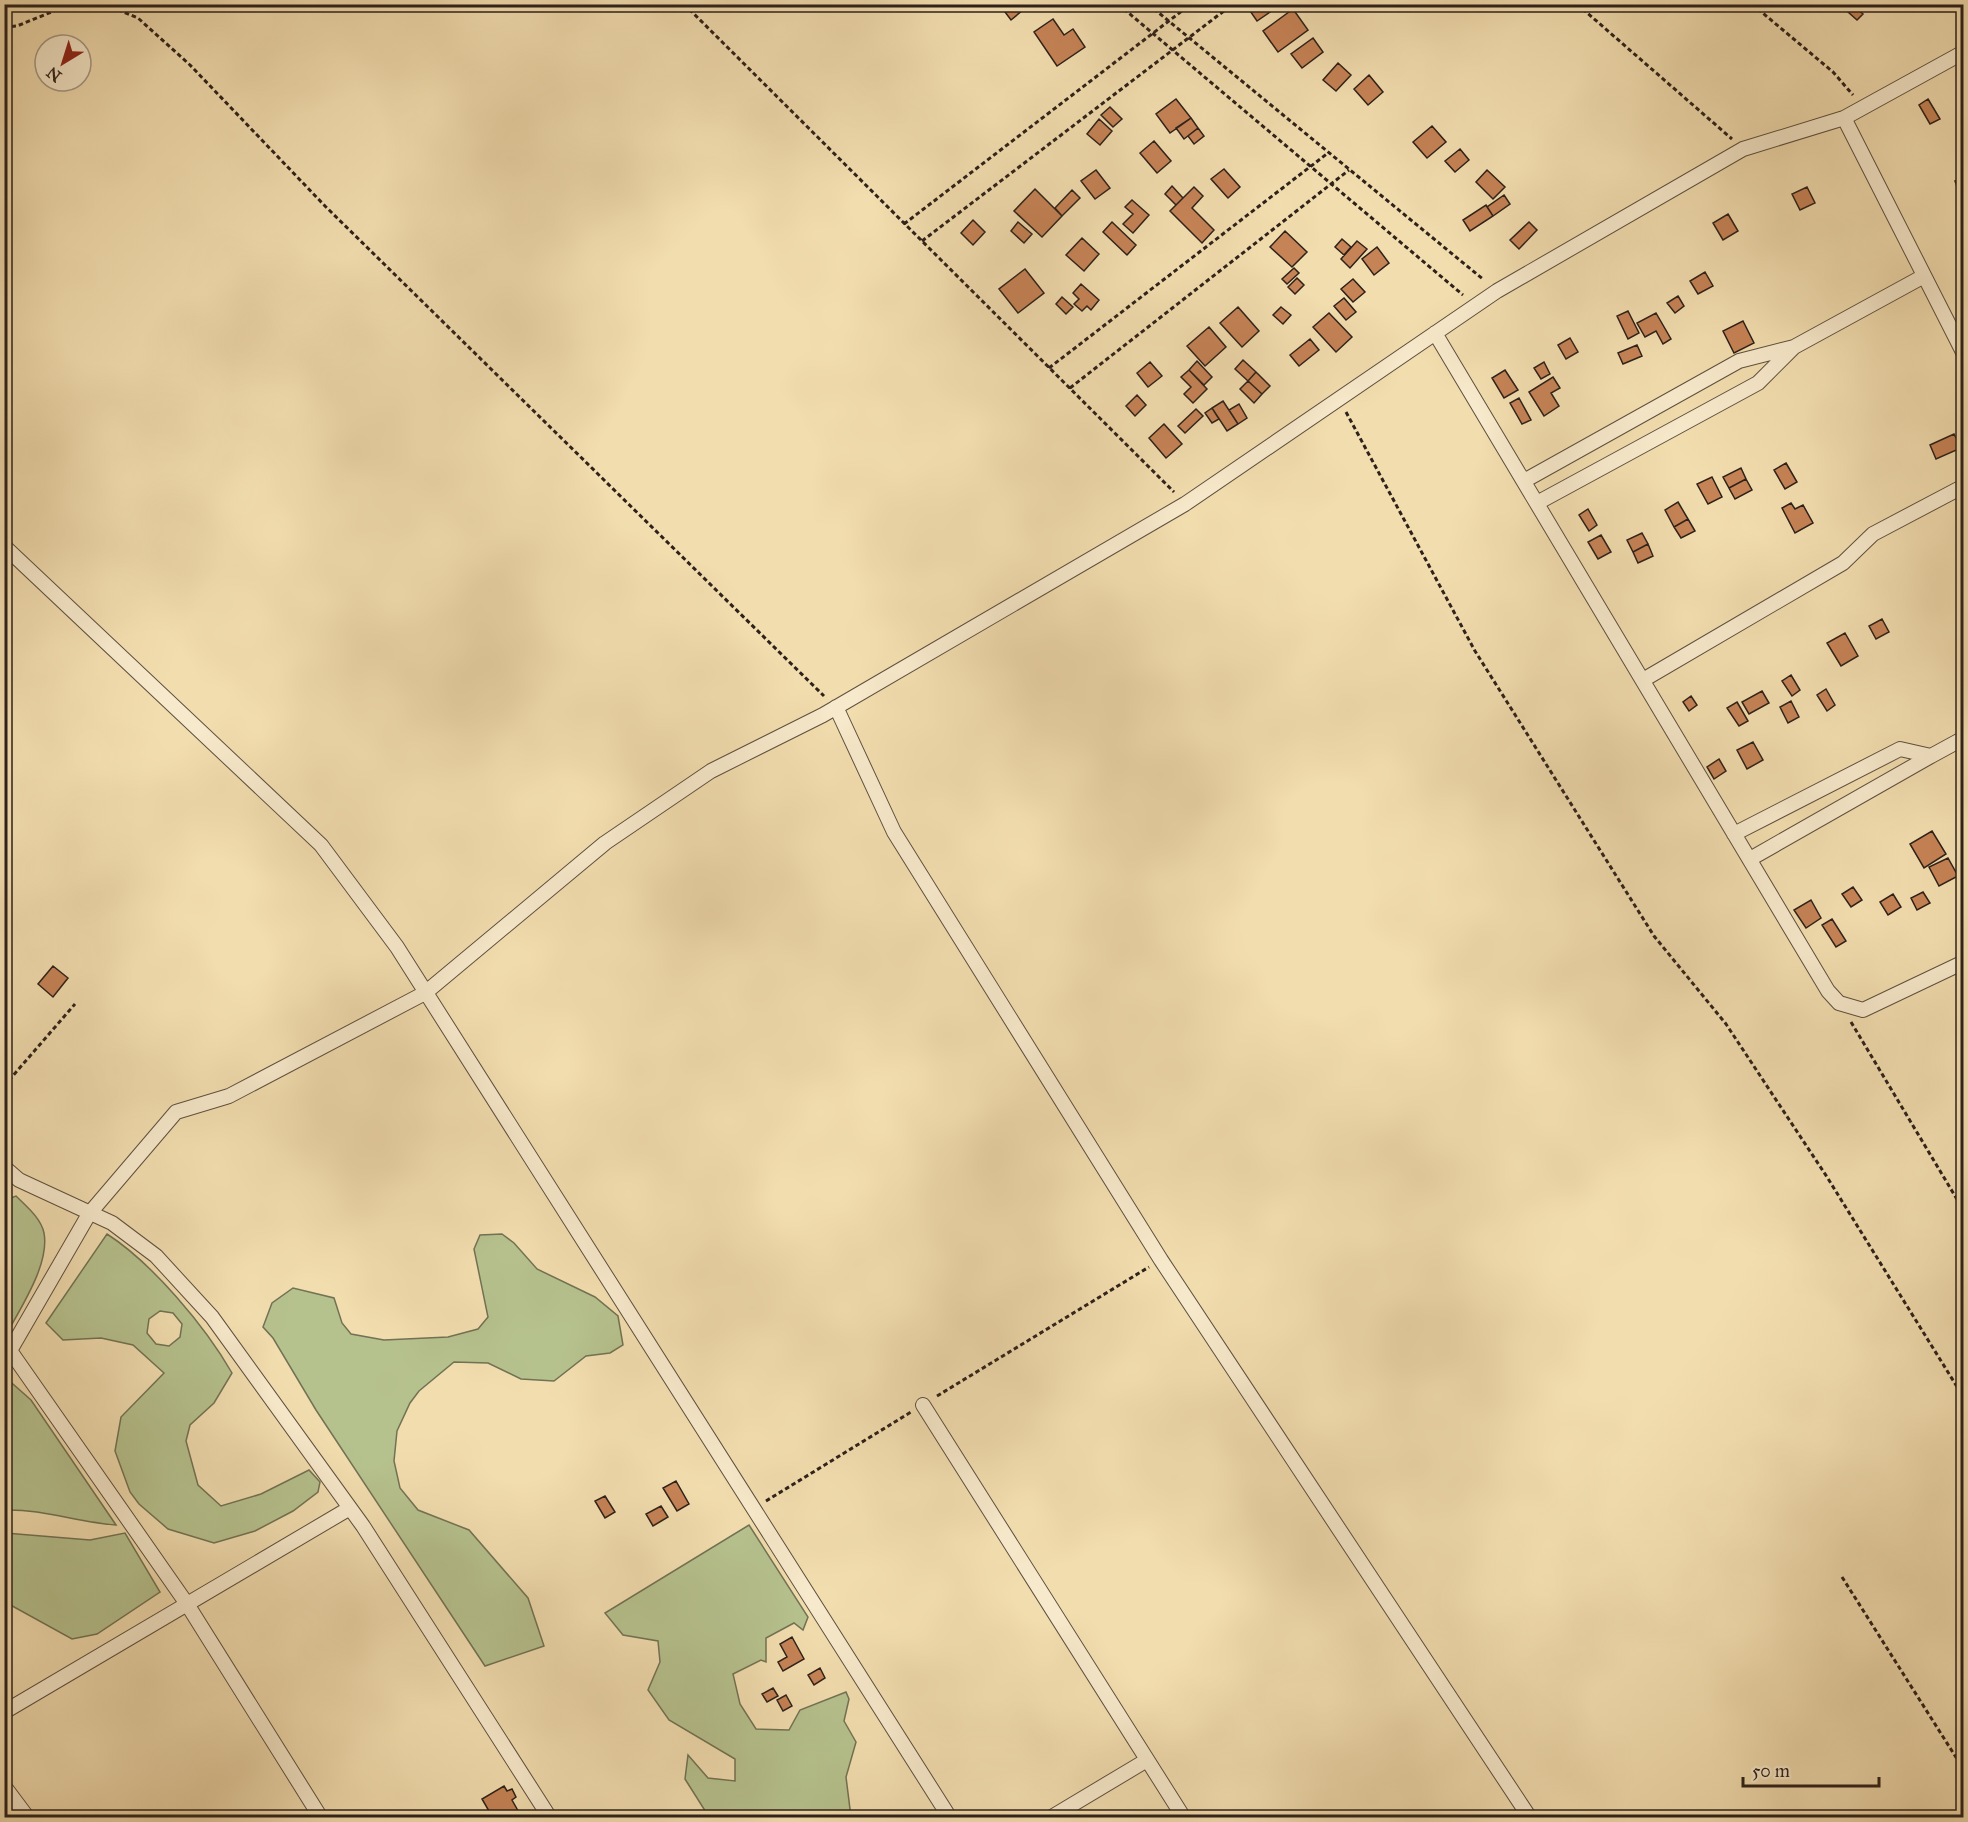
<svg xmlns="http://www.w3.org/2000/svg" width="1968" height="1822" font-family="'IM FELL Great Primer',serif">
	<rect width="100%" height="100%" fill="#f2ddaf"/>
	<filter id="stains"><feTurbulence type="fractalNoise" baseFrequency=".00333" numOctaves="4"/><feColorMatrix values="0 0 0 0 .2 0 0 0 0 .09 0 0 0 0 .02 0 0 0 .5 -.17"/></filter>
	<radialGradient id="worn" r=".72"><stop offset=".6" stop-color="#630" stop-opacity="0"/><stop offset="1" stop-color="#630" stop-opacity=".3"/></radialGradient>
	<path fill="#b6c28e" stroke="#727254" stroke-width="1.5" fill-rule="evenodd" d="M16,1196C26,1206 41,1218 44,1233C50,1265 19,1310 5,1337V1200Z
		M107,1234C152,1263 205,1326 232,1373L214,1403L190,1425L186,1441L198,1485L221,1506L261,1494L309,1470L320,1482L318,1492L293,1511L255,1531L214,1543L168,1529L139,1504L130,1492L115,1451L121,1417L164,1373L133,1345L101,1338L63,1340L46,1323ZM160,1311L173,1313L182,1324L180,1337L169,1346L156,1344L147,1333L149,1319Z
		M502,1234L514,1243L537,1269L595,1297L618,1316L623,1345L610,1353L586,1356L554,1381L521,1379L488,1363L454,1362L419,1391L410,1403L397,1431L394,1461L400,1488L418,1510L469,1530L528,1598L544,1646L485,1666L316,1410L273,1338L263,1327L272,1303L293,1288L334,1298L342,1323L351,1334L384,1340L448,1337L478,1329L488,1317L474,1249L480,1235Z
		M5,1377L31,1400L116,1525C78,1522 42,1509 5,1510Z
		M749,1525L808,1617L803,1630L794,1623L766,1638V1662L761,1660L733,1674L740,1704L756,1729L789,1730L800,1710L846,1692L849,1699L844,1721L856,1742L846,1777L851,1817H709L685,1779L688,1755L708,1778L735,1781V1759L669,1720L648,1690L660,1662L658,1641L623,1635L605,1613Z
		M5,1533L90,1540L125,1533L160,1592L97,1634L72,1639L5,1602Z"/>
	<path fill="#c68356" stroke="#2d211a" stroke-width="1.5" d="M999,4H1029V5L1011,20Z
		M1253,4H1264L1270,12L1257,21L1248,8Z
		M1854,6L1863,14L1857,20L1848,12Z
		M1293,9L1308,30L1278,52L1263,31Z
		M1053,19L1064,35L1073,29L1085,47L1057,66L1034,32Z
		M1313,38L1323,52L1302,68L1291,54Z
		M1338,63L1351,75L1336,91L1323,80Z
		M1369,75L1383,92L1368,105L1354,89Z
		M1176,99L1191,118L1170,133L1156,114Z
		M1928,99L1940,119L1930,124L1919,105Z
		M1110,107L1122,119L1113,127L1101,115Z
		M1191,118L1198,128L1184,139L1176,128Z
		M1099,119L1112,131L1100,145L1087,134Z
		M1432,126L1446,142L1427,158L1413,142Z
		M1198,128L1204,136L1194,144L1188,136Z
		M1154,141L1171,161L1157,173L1140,153Z
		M1460,149L1469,160L1455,172L1445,161Z
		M1224,169L1240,187L1228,198L1211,179Z
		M1096,170L1110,188L1095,199L1081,181Z
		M1487,170L1505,187L1493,199L1476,182Z
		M1964,178V200L1962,201L1955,181Z
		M1172,186L1183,198L1176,205L1165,194Z
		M1194,187L1203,196L1192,208L1214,230L1202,243L1170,211Z
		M1807,187L1815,203L1800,210L1792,194Z
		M1035,189L1062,216L1042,237L1014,211Z
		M1072,190L1080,198L1062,216L1055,208Z
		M1504,195L1510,204L1493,216L1487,207Z
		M1132,200L1149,215L1133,233L1123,224L1133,214L1125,207Z
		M1486,205L1493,216L1470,231L1463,220Z
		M1728,214L1738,231L1723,240L1713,223Z
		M973,220L985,232L973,245L961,233Z
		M1018,222L1032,234L1024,243L1011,231Z
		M1112,222L1136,245L1127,255L1103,232Z
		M1529,222L1537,230L1519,249L1510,240Z
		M1285,231L1307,252L1292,267L1270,247Z
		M1082,238L1099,254L1084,271L1066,255Z
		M1342,239L1351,247L1344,255L1335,247Z
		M1357,241L1367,249L1350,268L1341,259Z
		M1377,247L1389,263L1374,275L1362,259Z
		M1294,268L1299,273L1287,284L1282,279Z
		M1025,269L1044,293L1018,313L999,289Z
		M1705,272L1713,286L1698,294L1690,281Z
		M1297,278L1304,285L1295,294L1288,287Z
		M1353,279L1365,292L1353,302L1341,289Z
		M1081,284L1099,300L1091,310L1087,306L1082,311L1074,304L1079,299L1073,293Z
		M1678,296L1684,306L1675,313L1667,303Z
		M1062,297L1073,307L1066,314L1056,304Z
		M1344,298L1356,312L1346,320L1334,306Z
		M1238,307L1259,331L1242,347L1220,323Z
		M1281,307L1291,315L1283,324L1273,315Z
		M1628,311L1639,333L1628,339L1617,316Z
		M1329,313L1352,337L1336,352L1313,327Z
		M1656,313L1671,339L1663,344L1656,331L1645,337L1637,323Z
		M1743,321L1754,343L1734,353L1723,331Z
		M1209,327L1226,347L1205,366L1187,346Z
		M1570,338L1578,352L1566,359L1558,345Z
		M1310,339L1319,350L1299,366L1290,355Z
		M1637,345L1642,356L1623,364L1618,353Z
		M1243,360L1256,372L1248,381L1235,369Z
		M1197,361L1212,377L1204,385L1189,370Z
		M1150,362L1162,376L1148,387L1137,373Z
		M1544,362L1550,374L1541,379L1534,368Z
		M1189,370L1207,389L1193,403L1184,394L1191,387L1181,377Z
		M1505,370L1518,390L1504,398L1492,378Z
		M1256,372L1270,386L1262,394L1248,381Z
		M1553,377L1560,388L1551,393L1559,406L1544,416L1529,392Z
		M1248,381L1262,394L1254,403L1240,389Z
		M1137,395L1146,405L1135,416L1126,406Z
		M1519,398L1531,420L1522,424L1510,403Z
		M1223,401L1238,424L1227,431L1212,408Z
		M1239,404L1247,418L1238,424L1229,410Z
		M1212,408L1219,419L1212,423L1205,413Z
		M1196,409L1203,416L1185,433L1178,426Z
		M1164,424L1182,444L1166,458L1149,438Z
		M1954,434L1961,448L1936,459L1930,445Z
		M1786,463L1797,482L1785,489L1774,470Z
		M1741,468L1746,479L1729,488L1723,477Z
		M1712,477L1722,497L1708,504L1697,484Z
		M1746,479L1752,490L1735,499L1729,488Z
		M1678,502L1688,519L1674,527L1665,510Z
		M1791,503L1795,509L1803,505L1813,523L1795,533L1782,508Z
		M1588,509L1597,525L1589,531L1579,515Z
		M1688,519L1695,531L1681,538L1674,527Z
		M1642,533L1648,544L1633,552L1627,540Z
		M1601,535L1611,552L1598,559L1588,542Z
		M1648,544L1653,556L1638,563L1633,552Z
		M1882,619L1889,632L1876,639L1869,626Z
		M1845,633L1858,656L1841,666L1827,643Z
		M1791,675L1800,690L1792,696L1782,681Z
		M1826,689L1835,705L1827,711L1817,695Z
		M1762,691L1769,703L1749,714L1742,702Z
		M1691,696L1697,705L1689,711L1683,702Z
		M1791,701L1799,717L1788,723L1780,707Z
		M1737,702L1748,721L1739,726L1727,708Z
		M1753,742L1763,760L1747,769L1737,750Z
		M1719,759L1726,771L1714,779L1707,767Z
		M1932,831L1946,854L1924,868L1910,844Z
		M1948,858L1958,876L1939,886L1929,867Z
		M1853,887L1862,900L1851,907L1842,894Z
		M1923,892L1930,903L1917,910L1911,898Z
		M1893,894L1901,907L1888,915L1880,902Z
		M1811,900L1821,918L1806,928L1794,910Z
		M1832,919L1846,941L1836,947L1822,925Z
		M53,966L68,978L53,997L38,984Z
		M676,1481L689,1504L677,1511L663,1488Z
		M605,1496L615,1512L605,1518L595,1501Z
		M661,1506L668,1517L653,1526L646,1514Z
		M792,1637L804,1659L783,1671L778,1662L787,1657L780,1644Z
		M820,1668L825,1678L814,1685L808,1675Z
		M773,1688L778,1696L767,1702L762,1694Z
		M786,1695L792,1706L783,1711L777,1700Z
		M504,1786L507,1791L512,1789L516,1797L512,1800L521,1816L518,1818H493L482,1799Z"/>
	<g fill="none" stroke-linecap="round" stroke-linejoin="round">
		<g stroke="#5e503f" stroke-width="16">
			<path id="minor" d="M1844,118L1964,354
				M1435,333L1828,991L1839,1003L1863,1010L1964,962
				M1794,347L1924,276
				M1524,481L1739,361L1794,347L1758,383L1537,503
				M4,546L321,845L397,947L950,1818
				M1643,680L1843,563L1873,534L1964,486
				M836,707L894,832L1161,1260L1530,1818
				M1931,756L1964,738
				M1734,834L1900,749L1931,756L1750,859
				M4,1167L19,1180L112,1223L156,1256L212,1317L363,1526L550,1818
				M11,1352L187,1604L321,1818
				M4,1361L89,1214L176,1112L229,1096L425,993L605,843L711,771L823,715L1185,504L1497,291L1743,149L1844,118L1964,52
				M923,1405L1184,1818
				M4,1712L350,1508
				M4,1786L28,1818
				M1050,1818L1147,1760"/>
		</g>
		<path stroke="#2d211a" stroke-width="3" stroke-dasharray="4.5 3" stroke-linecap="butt" d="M104,4L138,18L190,65L325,206L824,696
			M684,4L1174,492
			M1118,4L1463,295
			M1148,4L1484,280
			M1577,4L1732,139
			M1752,4L1833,72L1853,95
			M4,27L17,26L71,4
			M904,224L1191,4
			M922,241L1233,4
			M1049,368L1328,153
			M1070,388L1349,170
			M1346,412L1475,651L1654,936L1726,1024L1827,1177L1964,1398
			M1851,1022L1964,1211
			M4,1086L75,1004
			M937,1396L1149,1267
			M766,1501L911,1412
			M1842,1577L1964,1770"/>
		<use href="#minor" stroke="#f7e9cb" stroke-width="14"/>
	</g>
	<rect width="1968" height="1822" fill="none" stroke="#f2ddaf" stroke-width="24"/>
	<rect x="6" y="6" width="1956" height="1810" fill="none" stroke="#2d211a" stroke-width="3"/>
	<rect x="12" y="12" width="1944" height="1798" fill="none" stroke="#2d211a" stroke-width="1.5"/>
	<g transform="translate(63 63) rotate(218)"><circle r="28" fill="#f7e9cb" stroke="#a69984" stroke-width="1.5"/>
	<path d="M0-4.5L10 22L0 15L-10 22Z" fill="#8f2418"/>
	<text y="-9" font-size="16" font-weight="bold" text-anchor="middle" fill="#2d211a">N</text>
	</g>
	<path d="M1743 1777v9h136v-9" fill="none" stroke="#2d211a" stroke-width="3"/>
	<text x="1752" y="1777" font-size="18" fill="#2d211a" stroke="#f7e9cb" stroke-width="4.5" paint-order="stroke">50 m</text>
	<rect width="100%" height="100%" filter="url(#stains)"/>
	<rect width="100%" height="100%" fill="url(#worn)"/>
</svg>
